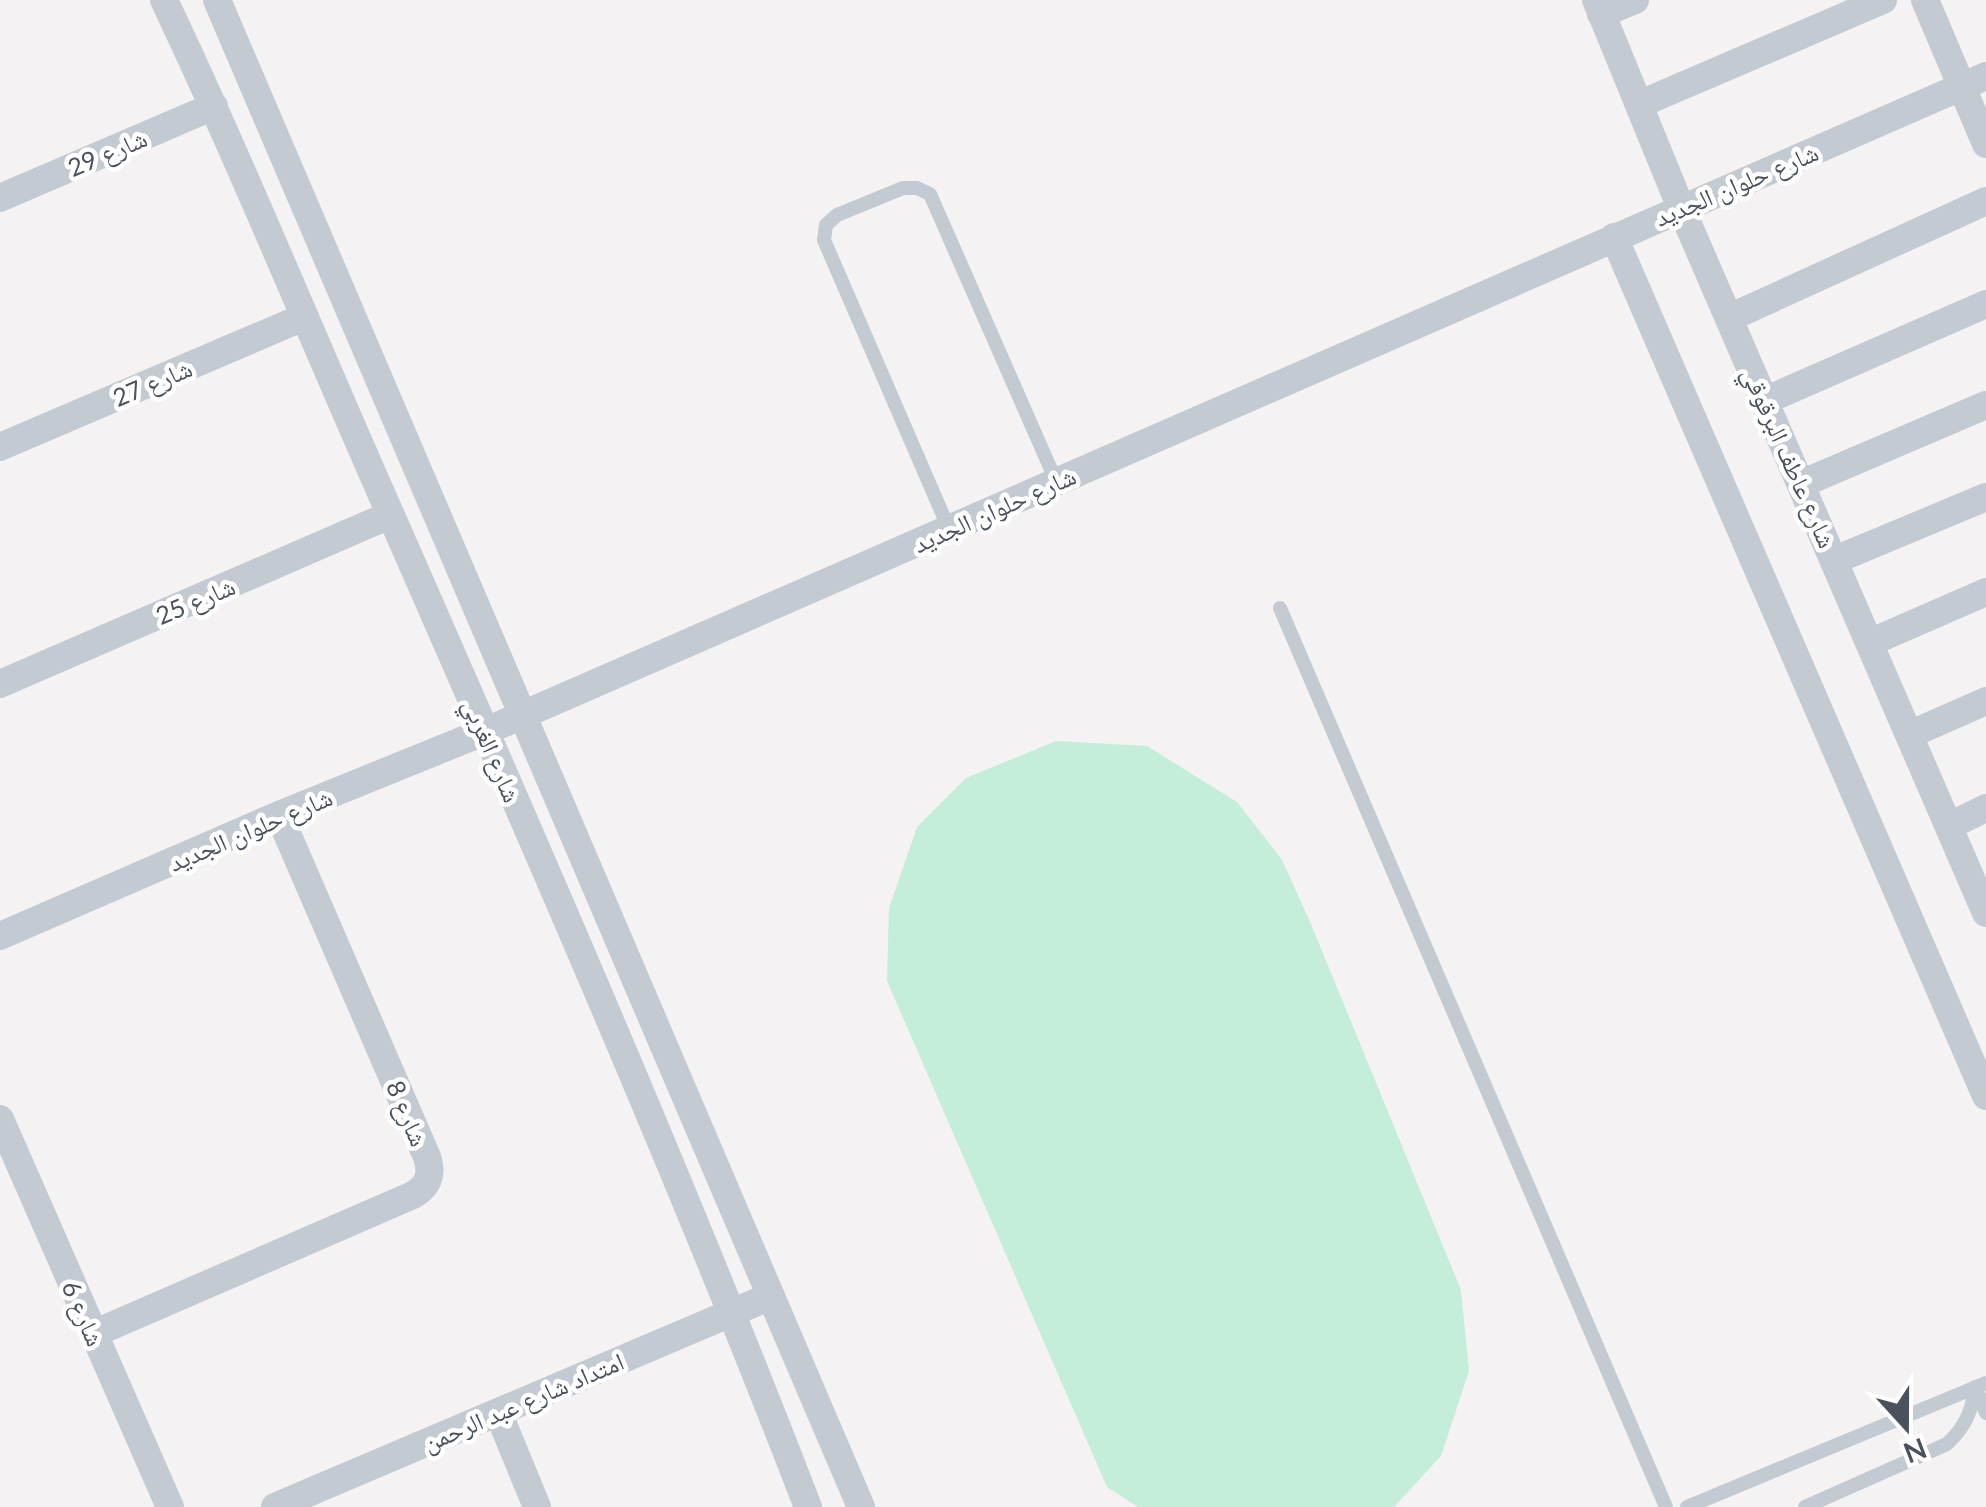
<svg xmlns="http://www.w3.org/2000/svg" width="1986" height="1507" font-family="Lato,'Noto Naskh Arabic',sans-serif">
	<rect width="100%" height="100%" fill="#f4f2f2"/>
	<path fill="#c4eeda" d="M1056,741L1147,746L1237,802L1282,860L1311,924L1461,1290L1469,1371L1441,1456L1394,1507H1138L1107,1487L887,981L889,908L917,827L966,778Z"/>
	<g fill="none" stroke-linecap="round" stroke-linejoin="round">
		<path stroke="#c3cad2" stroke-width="14" d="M949,529L824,240L826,225L837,215L903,188H917L930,194L1056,481
			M1280,608L1666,1507
			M1976,1388L1986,1413
			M1687,1507L1986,1383
			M1805,1507L1947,1444C1965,1427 1972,1412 1975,1387"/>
		<path stroke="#c3cad2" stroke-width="28" d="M164,0C245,171 316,347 393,520C536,846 680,1175 808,1507
			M217,0L861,1507
			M1596,0L1681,208L1986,913
			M1925,0L1986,144
			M1601,14L1635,0
			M1640,104L1883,0
			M0,198L214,106
			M1614,237L1986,1096
			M1729,318L1986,201
			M1764,401L1986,304
			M0,447L304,317
			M1801,484L1986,405
			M1835,560L1986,497
			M1869,643L1986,592
			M0,684L390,515
			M1909,735L1986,701
			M1949,826L1986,808
			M0,936L279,815L486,731L1986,76
			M0,1119L170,1507
			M93,1334L413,1195C428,1186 433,1175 427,1157L279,815
			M498,1412L537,1507
			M275,1507L771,1296"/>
	</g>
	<g text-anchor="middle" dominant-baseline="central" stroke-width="9" stroke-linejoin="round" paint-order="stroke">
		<g font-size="25" fill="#4a525e" stroke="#fff">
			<text transform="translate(107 152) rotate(-23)">شارع 29</text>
			<text transform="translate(1736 184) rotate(-23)">شارع حلوان الجديد</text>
			<text transform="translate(152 382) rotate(-23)">شارع 27</text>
			<text transform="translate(1790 457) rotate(66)">شارع عاطف البرقوقي</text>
			<text transform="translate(994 509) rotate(-24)">شارع حلوان الجديد</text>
			<text transform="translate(195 600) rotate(-23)">شارع 25</text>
			<text transform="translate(493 750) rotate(67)">شارع الغربي</text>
			<text transform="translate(250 829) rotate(-23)">شارع حلوان الجديد</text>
			<text transform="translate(408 1113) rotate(67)">شارع 8</text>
			<text transform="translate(84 1313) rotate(66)">شارع 6</text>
			<text transform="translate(523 1401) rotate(-23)">امتداد شارع عبد الرحمن</text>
		</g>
	</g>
	<g transform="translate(1906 1427) rotate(159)" stroke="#ffffff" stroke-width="8" paint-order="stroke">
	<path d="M0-8L18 38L0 25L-18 38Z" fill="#4a525e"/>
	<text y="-15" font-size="28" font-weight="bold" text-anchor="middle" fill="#4a525e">N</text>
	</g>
</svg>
